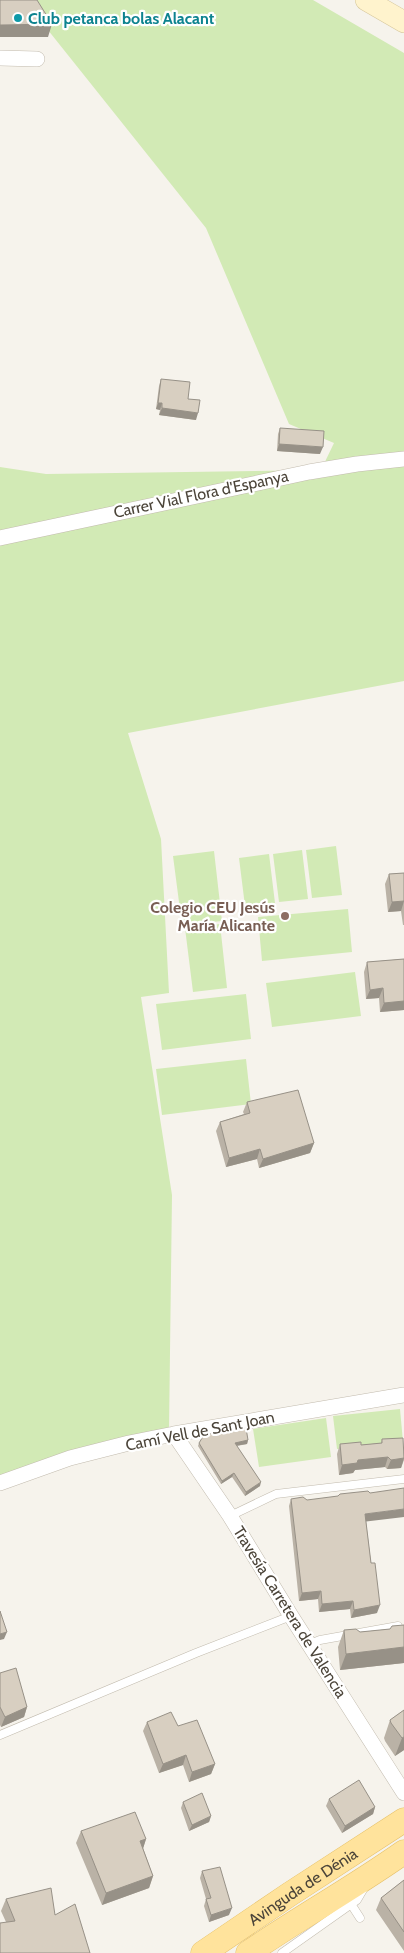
<svg xmlns="http://www.w3.org/2000/svg" width="404" height="1953" font-family="Cabin,sans-serif">
	<rect width="100%" height="100%" fill="#f6f3ec"/>
	<path fill="#d2eab5" d="M24,0H313L404,53V681L128,733L161,839L169,993L141,997L172,1195L169,1431L0,1478V467L46,474L321,470L334,443L289,424L206,228Z
		M336,846L342,895L312,898L306,850Z
		M302,850L308,899L279,902L273,854Z
		M214,851L222,921L182,925L173,856Z
		M269,854L275,903L245,906L239,858Z
		M348,909L352,952L262,961L258,917Z
		M220,924L227,988L193,992L185,928Z
		M355,972L361,1016L272,1027L266,983Z
		M246,994L251,1039L162,1050L156,1004Z
		M246,1059L251,1104L162,1115L156,1069Z
		M400,1409L403,1442L337,1449L333,1416Z
		M326,1418L331,1457L259,1467L253,1429Z"/>
	<g fill="none" stroke-linecap="round" stroke-linejoin="round">
		<g stroke="#c2bbae" stroke-width="9">
			<path id="service" d="M230,1516L276,1494L404,1479
				M310,1644L320,1640L398,1626
				M0,1735L196,1653L291,1616
				M351,1904L360,1918
				M282,1953L357,1900L364,1888"/>
		</g>
		<g stroke="#c2bbae" stroke-width="16">
			<path id="minor" d="M0,58L37,59
				M0,538L309,472L357,464L404,459
				M174,1434L230,1516L291,1616L404,1793
				M0,1483L70,1458L129,1443L174,1434L404,1395"/>
		</g>
		<g stroke="#d6c79b" stroke-width="22">
			<path id="secondary" d="M366,0L404,22"/>
		</g>
		<g stroke="#e6c16a" stroke-width="25">
			<g id="primary">
				<path id="s1" d="M203,1953L290,1894L404,1820"/>
				<path d="M248,1953C299,1918 353,1888 404,1852"/>
			</g>
		</g>
		<use href="#service" stroke="#fff" stroke-width="8"/>
		<use href="#minor" stroke="#fff" stroke-width="15"/>
		<use href="#secondary" stroke="#fff3cd" stroke-width="21"/>
		<use href="#primary" stroke="#ffe39c" stroke-width="24"/>
	</g>
	<path fill="#bab2a6" d="M161,379L188,399L196,420L159,415L160,410L156,409L159,386Z
		M280,428L320,454L277,451L278,434Z
		M404,873V925H403L401,911L388,912L385,884L389,874Z
		M404,959V1010L380,1012L379,998L366,999L364,972L367,962Z
		M247,1102L314,1143L310,1153L259,1168L257,1159L226,1167L216,1131L220,1122L244,1114L243,1112Z
		M382,1439L404,1452V1460L401,1468L387,1469L385,1467L355,1470L353,1473L339,1475L337,1454L340,1444L361,1445L381,1443Z
		M248,1440L247,1444L237,1446L260,1486L245,1496L232,1477L221,1484L198,1446L199,1443Z
		M291,1499L307,1500L366,1521L377,1613L351,1618L350,1609L319,1612L318,1599L299,1601L289,1506Z
		M404,1625V1663L340,1670L338,1647L344,1630L360,1632L390,1629Z
		M0,1673L27,1707L24,1717L1,1727L0,1725Z
		M404,1710V1750L395,1756L385,1741L384,1738L390,1720Z
		M147,1722L178,1726L215,1764L211,1774L189,1782L183,1765L159,1773L143,1731Z
		M329,1799L375,1807L373,1814L342,1833L326,1806Z
		M183,1802L211,1816L209,1822L189,1831L181,1808Z
		M81,1831L146,1839L143,1848L153,1876L149,1888L102,1905L76,1843Z
		M202,1871L229,1915L209,1922L204,1906L206,1899L200,1878Z
		M404,1880V1951L376,1910L381,1898Z
		M6,1899L55,1915L90,1953L6,1922L1,1911Z"/>
	<path fill="#979187" d="M52,24L48,37H0V25Z
		M158,403H162L160,410L156,409Z
		M162,408L198,413L196,420L159,415Z
		M279,444L323,447L320,454L277,451Z
		M404,901L401,911L388,912L392,902Z
		M383,988L379,998L366,999L370,990Z
		M404,1001V1010L380,1012L384,1003Z
		M314,1143L310,1153L259,1168L263,1159Z
		M260,1149L257,1159L226,1167L229,1158Z
		M248,1440L247,1444L234,1446L235,1443Z
		M388,1457L385,1467L355,1470L353,1473L339,1475L342,1465L358,1460Z
		M404,1458L401,1468L387,1469L391,1460Z
		M234,1473L232,1477L221,1484L222,1481Z
		M261,1482L260,1486L245,1496L246,1492Z
		M404,1509V1517L362,1522L365,1514Z
		M321,1591L318,1599L299,1601L302,1593Z
		M353,1601L350,1609L319,1612L322,1604Z
		M380,1605L377,1613L351,1618L354,1610Z
		M7,1632L4,1639L0,1640V1634Z
		M404,1647V1663L340,1670L346,1654Z
		M27,1707L24,1717L1,1727L5,1717Z
		M404,1737V1750L395,1756L402,1738Z
		M186,1755L183,1765L159,1773L163,1764Z
		M215,1764L211,1774L189,1782L192,1772Z
		M375,1807L373,1814L342,1833L345,1826Z
		M211,1816L209,1822L189,1831L192,1825Z
		M146,1839L142,1852L140,1841Z
		M153,1876L149,1888L102,1905L106,1893Z
		M232,1908L229,1915L209,1922L211,1915Z"/>
	<path fill="#d8cfc1" stroke="#979187" d="M0,0H37L52,24L0,25Z
		M161,379L190,382L188,399L200,400L198,413L162,408V403H158Z
		M280,428L324,431L323,447L279,444Z
		M404,873V901L392,902L389,874Z
		M404,959V1001L384,1003L383,988L370,990L367,962Z
		M298,1090L314,1143L263,1159L260,1149L229,1158L220,1122L250,1113L247,1102Z
		M246,1428L248,1440L235,1443L261,1482L246,1492L234,1473L222,1481L199,1443L204,1435Z
		M403,1438L404,1458L391,1460L388,1457L358,1460L357,1463L342,1465L340,1444L361,1442V1445L382,1443V1439Z
		M404,1488V1509L365,1514L371,1563H375L380,1605L354,1610L353,1601L322,1604L321,1591L302,1593L291,1499L303,1497L307,1500L338,1496L340,1494L368,1491L370,1493Z
		M0,1611L7,1632L0,1634Z
		M404,1625V1647L346,1654L344,1630L356,1629L360,1632L390,1629L392,1626Z
		M16,1668L27,1707L5,1717L0,1707V1673Z
		M404,1710V1737L402,1738L391,1723L390,1720Z
		M171,1712L178,1726L197,1720L215,1764L192,1772L186,1755L163,1764L147,1722Z
		M359,1780L375,1807L345,1826L329,1799Z
		M202,1793L211,1816L192,1825L183,1802Z
		M135,1812L146,1839L140,1841L153,1876L106,1893L81,1831Z
		M220,1867L232,1908L211,1915L206,1899L211,1898L202,1871Z
		M404,1880V1932L381,1898Z
		M51,1888L55,1915L75,1904L90,1953H0V1923L15,1921L6,1899Z"/>
	<circle fill="#0f9aa8" stroke="#fff" stroke-width="2" cx="18" cy="18" r="5"/>
	<circle fill="#8d6e63" stroke="#fff" stroke-width="2" cx="285" cy="916" r="5"/>
	<g text-anchor="middle" dominant-baseline="central" stroke-width="4.5" stroke-linejoin="round" paint-order="stroke">
		<g font-size="16" font-weight="bold" fill="#0d838f" stroke="#fff" text-anchor="start">
			<text x="28" y="18">Club petanca bolas Alacant</text>
		</g>
		<g font-size="16" fill="#4b4439" stroke="#fff">
			<text transform="translate(201 494) rotate(-12)">Carrer Vial Flora d'Espanya</text>
			<text transform="translate(200 1431) rotate(-11)">Camí Vell de Sant Joan</text>
			<text transform="translate(290 1612) rotate(58)">Travesía Carretera de Valencia</text>
			<text stroke="none"><textPath href="#s1" startOffset="120">Avinguda de Dénia</textPath></text>
		</g>
		<g font-size="16" font-weight="bold" fill="#785e54" stroke="#fff" text-anchor="end">
			<text x="275" y="907">Colegio CEU Jesús<tspan x="275" dy="18">María Alicante</tspan></text>
		</g>
	</g>
</svg>
